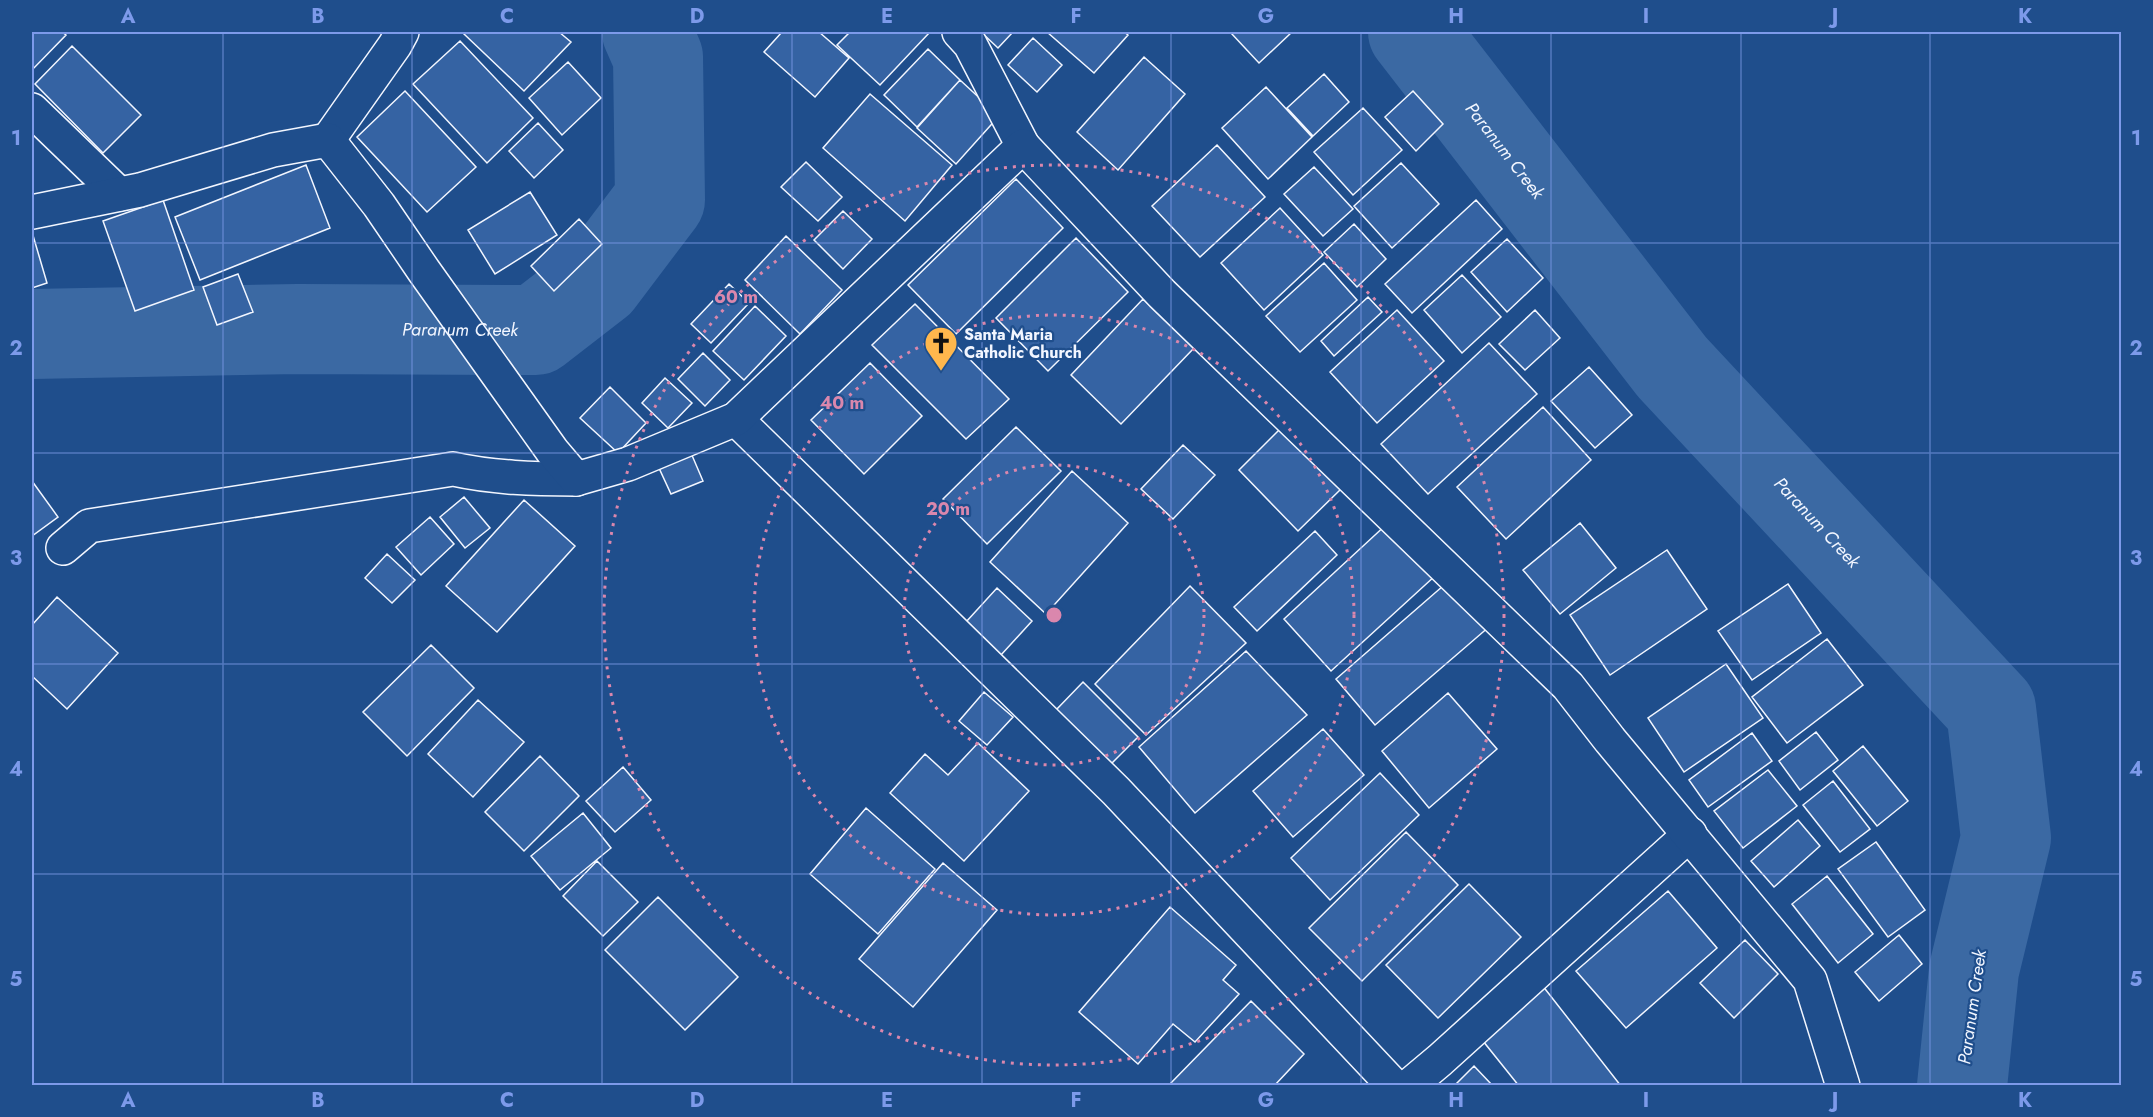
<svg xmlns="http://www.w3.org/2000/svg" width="2153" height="1117" font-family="Jost,sans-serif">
	<rect width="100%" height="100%" fill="#1f4e8c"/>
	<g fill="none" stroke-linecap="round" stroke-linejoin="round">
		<g stroke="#3b69a3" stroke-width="90">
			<path id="s1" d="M1413,32L1672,367L1991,709L2006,838L1974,970L1962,1086"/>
			<path id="s2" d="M32,334L298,329L536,330L598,282L660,200L658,57L647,32"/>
		</g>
	</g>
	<path fill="#3563a3" stroke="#f2f6ff" stroke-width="1.5" d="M32,32H62L66,35L32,70Z
		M466,32H559L571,42L524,91L464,34Z
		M782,32H819L849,58L815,97L764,52Z
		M850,32H930L880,85L837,45Z
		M981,32H1013L998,48Z
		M1047,32H1124L1128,35L1094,73Z
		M1233,32H1292L1259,63L1231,33Z
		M1033,38L1062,65L1037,92L1008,65Z
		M460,41L533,118L487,163L413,84Z
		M72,46L141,115L103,153L35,84Z
		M928,49L960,80L917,127L884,95Z
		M1144,57L1185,94L1118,170L1077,132Z
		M568,62L601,98L562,135L529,98Z
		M1324,74L1349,102L1313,136L1287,108Z
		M960,80L999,116L956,164L917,128Z
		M1266,87L1312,137L1268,179L1222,128Z
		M405,91L476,167L427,212L357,137Z
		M1413,91L1443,124L1416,151L1385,117Z
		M870,94L952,165L905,221L823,148Z
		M1363,108L1402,150L1353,195L1314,152Z
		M538,123L563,150L534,178L509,151Z
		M1217,145L1265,197L1200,257L1152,206Z
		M806,162L842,197L818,221L781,187Z
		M1401,163L1439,204L1392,248L1354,206Z
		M306,165L330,228L200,280L175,217Z
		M1314,167L1353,209L1323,236L1284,194Z
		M1016,179L1063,228L956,334L908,285Z
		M530,192L557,235L495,274L468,230Z
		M163,200L194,290L135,311L103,221Z
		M1476,200L1502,229L1412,313L1385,284Z
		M1280,208L1323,255L1264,310L1221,263Z
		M843,211L872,239L843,269L814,240Z
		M579,219L602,244L554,291L531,266Z
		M1354,224L1386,259L1357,287L1324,252Z
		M32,232L47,283L32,288Z
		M786,236L842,290L800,334L745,280Z
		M1076,238L1128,292L1048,371L996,318Z
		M1507,239L1543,278L1507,312L1471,272Z
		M1324,263L1357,300L1300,352L1266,316Z
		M238,274L253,312L217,325L203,287Z
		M1462,275L1501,317L1462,353L1424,310Z
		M729,284L749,303L711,343L691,324Z
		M1368,297L1382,312L1334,356L1321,341Z
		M1143,299L1194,348L1121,424L1071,375Z
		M915,304L1009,399L966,439L872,345Z
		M755,306L786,336L744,380L713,351Z
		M1397,310L1444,361L1377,423L1330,372Z
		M1535,310L1560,338L1525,370L1499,344Z
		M1489,343L1537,394L1428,494L1381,444Z
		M703,353L730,380L705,406L678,379Z
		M870,363L922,416L864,474L811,420Z
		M1589,367L1632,415L1595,448L1551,401Z
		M665,378L692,403L668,428L642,403Z
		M610,387L646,423L618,453L580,418Z
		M1543,407L1591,460L1506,539L1457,487Z
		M1016,427L1061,471L987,544L943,499Z
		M1281,428L1341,489L1298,531L1239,470Z
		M1183,445L1215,475L1173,519L1141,489Z
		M691,453L703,481L671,494L659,468Z
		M1072,471L1128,523L1046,614L990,562Z
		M32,481L58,517L32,536Z
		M464,497L490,528L465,548L440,517Z
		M524,500L575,546L497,632L446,586Z
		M430,517L454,544L421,575L396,547Z
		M1388,523L1436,575L1331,671L1284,619Z
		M1580,523L1616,568L1560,614L1523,570Z
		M1315,531L1337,555L1257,631L1234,607Z
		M1667,550L1707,609L1610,675L1570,615Z
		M387,554L415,580L392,603L365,578Z
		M1451,579L1490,626L1375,725L1336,679Z
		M1788,584L1821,633L1752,680L1718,631Z
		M1190,586L1246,643L1146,735L1095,684Z
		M997,588L1032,621L1001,655L966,622Z
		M57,597L118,653L67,709L32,676V625Z
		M1827,639L1863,685L1787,743L1752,697Z
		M431,645L474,688L407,756L363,712Z
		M1246,651L1307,715L1195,813L1139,747Z
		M1726,664L1763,718L1684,772L1648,718Z
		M1083,682L1138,737L1111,764L1056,710Z
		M984,692L1013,717L987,745L959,721Z
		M1448,693L1497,749L1429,808L1382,751Z
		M478,700L524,742L473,797L428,754Z
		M1323,729L1364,775L1293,837L1253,791Z
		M1816,732L1838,760L1800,790L1779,761Z
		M1752,733L1772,761L1708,807L1689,780Z
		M978,743L1029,791L964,861L890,793L925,754L948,775Z
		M1863,746L1908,801L1877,826L1833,771Z
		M540,756L579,796L524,851L485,812Z
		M623,767L651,800L615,832L586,801Z
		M1768,770L1797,806L1743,848L1714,811Z
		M1380,773L1419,815L1330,900L1291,858Z
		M1833,781L1870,829L1840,852L1803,805Z
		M866,808L935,869L878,934L810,874Z
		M583,813L611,848L560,890L531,856Z
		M1798,820L1820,846L1774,887L1751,861Z
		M1406,832L1458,885L1362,981L1309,928Z
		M1876,842L1925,910L1888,937L1838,869Z
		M597,861L638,902L603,936L563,896Z
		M943,863L997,910L913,1007L859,959Z
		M1827,876L1873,934L1838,963L1792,904Z
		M1469,884L1521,937L1438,1018L1386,965Z
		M1668,891L1717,948L1626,1028L1576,971Z
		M658,897L738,977L685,1030L605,950Z
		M1170,907L1236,965L1223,980L1239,994L1195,1042L1173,1024L1138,1064L1079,1012Z
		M1899,935L1922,964L1879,1001L1855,972Z
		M1745,940L1778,974L1734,1018L1700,983Z
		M1542,985L1621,1086H1519L1479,1036Z
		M1251,1001L1304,1054L1274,1086H1168Z
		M1474,1066L1493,1086H1454Z"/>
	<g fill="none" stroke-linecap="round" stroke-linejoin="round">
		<g stroke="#f2f6ff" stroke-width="36">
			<path id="street" d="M959,32L970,44L1023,146
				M32,110L119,194
				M328,140L395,45L402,32
				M736,419L1116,791L1394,1086
				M63,548L89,526L453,469C494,478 534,479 576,479
				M1409,1086L1440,1060L1690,834"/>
		</g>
		<g stroke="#f2f6ff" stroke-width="36">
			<path id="secondary" d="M32,212L140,190L273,150L328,140L379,205L424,271L553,452L576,479L628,464L736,419L1023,146L1162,294L1568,686L1610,740L1810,980L1843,1086"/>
		</g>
		<use href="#street" stroke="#1f4e8c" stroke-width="33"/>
		<use href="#secondary" stroke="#1f4e8c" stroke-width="33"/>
	</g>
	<path fill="none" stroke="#7d9aea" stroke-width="1.5" stroke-opacity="0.55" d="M223,32V1086M412,32V1086M602,32V1086M792,32V1086M982,32V1086M1171,32V1086M1361,32V1086M1551,32V1086M1741,32V1086M1930,32V1086M32,243H2122M32,453H2122M32,664H2122M32,874H2122"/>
	<g fill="none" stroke="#da87ad" stroke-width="3" stroke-dasharray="3 6">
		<circle cx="1054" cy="615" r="150"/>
		<circle cx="1054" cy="615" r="300"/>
		<circle cx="1054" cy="615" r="450"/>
	</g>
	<defs>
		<g id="church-pin" transform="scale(1.725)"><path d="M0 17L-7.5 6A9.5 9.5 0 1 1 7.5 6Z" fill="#ffb74d" stroke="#1f4e8c"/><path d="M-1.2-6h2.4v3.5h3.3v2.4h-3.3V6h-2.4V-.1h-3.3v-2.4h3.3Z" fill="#111"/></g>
	</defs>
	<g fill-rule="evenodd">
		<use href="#church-pin" x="941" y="343"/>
	</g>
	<g text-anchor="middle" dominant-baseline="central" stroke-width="4.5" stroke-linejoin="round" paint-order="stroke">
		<g font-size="16" font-weight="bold" fill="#f2f6ff" stroke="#1f4e8c" text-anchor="start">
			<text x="964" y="334">Santa Maria<tspan x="964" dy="18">Catholic Church</tspan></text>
		</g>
		<g font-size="18" font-style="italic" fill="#f2f6ff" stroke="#1f4e8c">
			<text stroke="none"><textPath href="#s1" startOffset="150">Paranum Creek</textPath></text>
			<text stroke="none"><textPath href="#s2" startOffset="428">Paranum Creek</textPath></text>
			<text stroke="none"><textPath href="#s1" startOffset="636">Paranum Creek</textPath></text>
			<text transform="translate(1972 1007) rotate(-82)">Paranum Creek</text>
		</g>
	</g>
	<circle cx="1054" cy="615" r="9" fill="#da87ad" stroke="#1f4e8c" stroke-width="3"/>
	<g font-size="18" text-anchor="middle" font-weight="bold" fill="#da87ad" stroke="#1f4e8c" stroke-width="4.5" stroke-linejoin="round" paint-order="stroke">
		<text x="736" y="303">60 m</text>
		<text x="842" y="409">40 m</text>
		<text x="948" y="515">20 m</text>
	</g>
	<rect width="2153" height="1117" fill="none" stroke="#1f4e8c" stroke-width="66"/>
	<rect x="33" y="33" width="2087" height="1051" fill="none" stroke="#7d9aea" stroke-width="2"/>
	<g font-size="20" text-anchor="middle" font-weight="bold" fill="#7d9aea">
		<text x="128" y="23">A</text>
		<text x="318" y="23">B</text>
		<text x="507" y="23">C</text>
		<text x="697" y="23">D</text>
		<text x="887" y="23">E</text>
		<text x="1076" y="23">F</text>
		<text x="1266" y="23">G</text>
		<text x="1456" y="23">H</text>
		<text x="1646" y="23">I</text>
		<text x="1835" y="23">J</text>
		<text x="2025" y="23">K</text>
		<text x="16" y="145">1</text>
		<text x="2136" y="145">1</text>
		<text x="16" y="355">2</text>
		<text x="2136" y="355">2</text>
		<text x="16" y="565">3</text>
		<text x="2136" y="565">3</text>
		<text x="16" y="776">4</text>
		<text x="2136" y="776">4</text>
		<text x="16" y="986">5</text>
		<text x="2136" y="986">5</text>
		<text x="128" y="1107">A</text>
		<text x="318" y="1107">B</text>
		<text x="507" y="1107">C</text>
		<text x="697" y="1107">D</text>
		<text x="887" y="1107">E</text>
		<text x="1076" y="1107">F</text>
		<text x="1266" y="1107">G</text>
		<text x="1456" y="1107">H</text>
		<text x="1646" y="1107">I</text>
		<text x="1835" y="1107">J</text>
		<text x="2025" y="1107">K</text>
	</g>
</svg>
